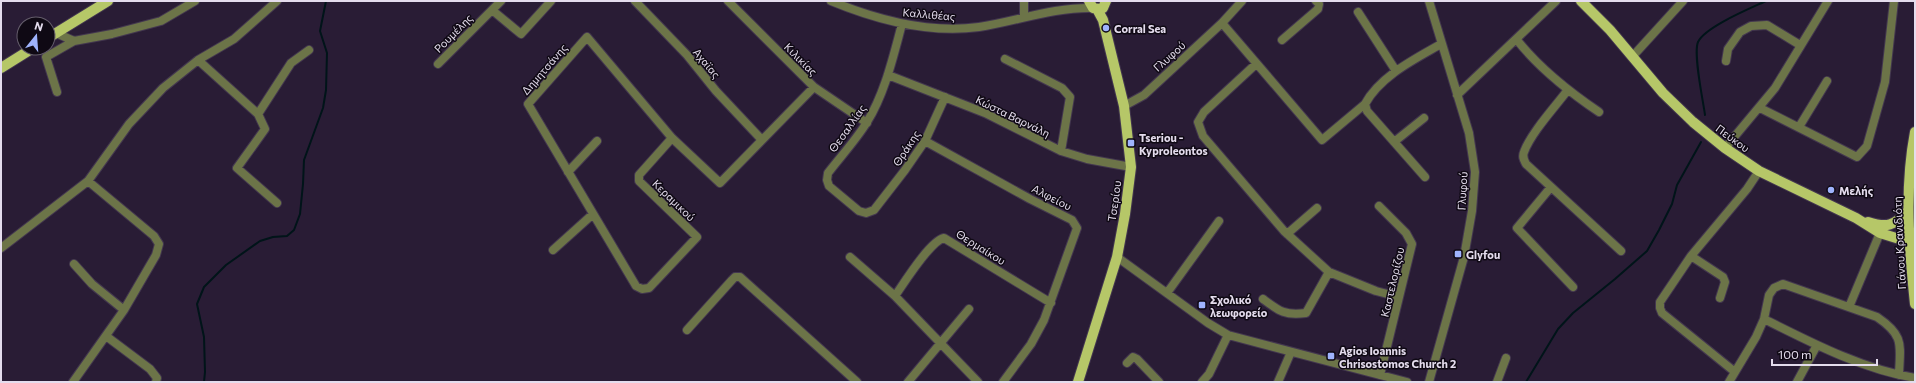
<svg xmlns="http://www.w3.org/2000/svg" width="1916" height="383" font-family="Commissioner,sans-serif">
	<rect width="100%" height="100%" fill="#291c35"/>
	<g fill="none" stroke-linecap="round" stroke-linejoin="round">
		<path stroke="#001419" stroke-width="2" d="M1705,115C1703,100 1693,54 1698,42C1705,27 1751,8 1766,1
			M204,382L205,372L204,337L197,304L204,287L226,265L260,241L273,237L287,236L294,230L300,214L303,184L304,160L323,108L326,90L327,53L320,31L326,1
			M1526,382L1558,329L1573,313L1615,279L1647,251L1659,230L1672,204L1677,185L1701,142"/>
		<g stroke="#43374f" stroke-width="10">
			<path id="minor" d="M635,1L687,55L716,91L762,140
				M728,1L814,87L867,123
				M831,1C877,20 928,34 979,27C1017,21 1054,7 1093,8
				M1024,1V17
				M492,10L521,34L551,1
				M1358,12L1396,71
				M1222,23L1322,140L1365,104C1380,76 1415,59 1441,44
				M902,24C893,57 885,93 867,122C856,140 841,156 828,173L827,180L829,186L859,211L866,213L874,210L905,170L925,141L945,97
				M56,33L74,41L112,34L161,21L195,1
				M1282,40L1318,9L1319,4L1316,1
				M1517,40C1540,69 1568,91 1599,112
				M1632,57L1683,1
				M1005,59L1062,88L1070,97L1061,151
				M198,60L258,114L265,129L237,168L277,203
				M1726,61L1728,49L1740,32L1751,26L1767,25L1800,45
				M438,64L501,1
				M1256,64L1204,112L1198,122L1203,136L1284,231L1329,272L1376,291L1399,297
				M888,75L985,113L1061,151L1087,159L1131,167
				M1567,91C1554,108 1531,133 1524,152C1522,157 1524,160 1526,164L1621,251
				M57,92L46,57L74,41
				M1457,95L1556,1
				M1365,104L1367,111L1425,177
				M1124,106L1144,95L1222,23L1242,1
				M1760,108L1857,157L1867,146L1885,82L1894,1
				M258,114L291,63L309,50
				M1799,127L1827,81
				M672,138L639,175V181L697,237L649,288L642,289L636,286L528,104L587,37L672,138L720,183L814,87
				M925,141L1030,199L1072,220L1077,228L1044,320L1031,344L1003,382
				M1394,142L1424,118
				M1725,148L1775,88L1828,1
				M568,172L597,141
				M1551,187L1517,228L1573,287
				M1379,206L1406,233L1412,244L1380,375
				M1287,234L1317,208
				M1,248L88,181L129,124L163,88L198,60L234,39L277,1
				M553,250L593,214
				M1691,256L1747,189L1759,171
				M850,257L895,296L978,382
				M1117,257L1208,323L1228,335L1407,382
				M74,264L92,284L124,310
				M1167,293L1219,221
				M895,296C904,283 930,241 944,238L1051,303
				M1720,298L1725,282L1723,277L1691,256L1660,302V308L1662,313L1735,372
				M1263,299C1279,311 1285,316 1306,313L1329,272
				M1849,307L1880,233
				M1764,319C1812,343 1862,369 1915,378
				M687,330L732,280L735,277H740L857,382
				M106,336L150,369L157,378L156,382
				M1127,363L1133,357L1137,359L1159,382
				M73,382L124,310L156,255L159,244L154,236L88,181
				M908,382L969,309
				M1202,382L1209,374L1228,335
				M1278,382L1291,352
				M1429,382L1464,257L1472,211L1475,172L1469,133L1429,1
				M1497,382L1506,358
				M1729,382L1756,337L1764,319L1769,295L1774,288L1783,284L1877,317C1905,336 1900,345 1899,375
				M1797,382L1817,345"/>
		</g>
		<g stroke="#43374f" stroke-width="12">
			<path id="major" d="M1089,1L1093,8L1098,9L1103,8L1106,1
				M1581,1L1610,30L1663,93L1693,122L1725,148L1759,171L1856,218L1880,233L1909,242H1915
				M48,38L108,1
				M1,68L33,48
				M1915,132C1904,190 1909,246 1915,304
				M1868,222C1887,228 1894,226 1908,211
				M1078,382L1117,257L1125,214L1131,167L1124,106L1103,20L1097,9"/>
		</g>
		<use href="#minor" stroke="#6c7448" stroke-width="8"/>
		<use href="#major" stroke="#b6c768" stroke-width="10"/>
	</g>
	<g fill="#9fb3fd" stroke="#0f0914" stroke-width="1.5">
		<circle cx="1106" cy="28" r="4"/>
		<rect x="1127" y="139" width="8" height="8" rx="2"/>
		<circle cx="1831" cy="190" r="4"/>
		<rect x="1454" y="250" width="8" height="8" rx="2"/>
		<rect x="1198" y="301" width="8" height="8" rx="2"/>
		<rect x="1327" y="352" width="8" height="8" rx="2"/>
	</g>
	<g text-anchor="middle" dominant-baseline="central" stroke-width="3" stroke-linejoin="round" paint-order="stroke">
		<g font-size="11" fill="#e4dced" stroke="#0f0914">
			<text transform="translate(929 14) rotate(5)">Καλλιθέας</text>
			<text transform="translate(453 33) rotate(-45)">Ρουμέλης</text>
			<text transform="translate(1169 56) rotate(-42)">Γλυφού</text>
			<text transform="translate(801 59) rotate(45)">Κιλικίας</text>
			<text transform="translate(707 63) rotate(50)">Αχαϊας</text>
			<text transform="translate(544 69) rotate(-49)">Δημητσάνης</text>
			<text transform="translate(1013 116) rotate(26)">Κώστα Βαρνάλη</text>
			<text transform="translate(847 128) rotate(-55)">Θεσαλλίας</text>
			<text transform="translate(1733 138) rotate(36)">Πεύκου</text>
			<text transform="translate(906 148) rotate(-57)">Θράκης</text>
			<text transform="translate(1462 191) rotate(-87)">Γλυφού</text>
			<text transform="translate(1052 197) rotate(27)">Αλφείου</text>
			<text transform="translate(674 200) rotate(44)">Κεραμικού</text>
			<text transform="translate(1114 201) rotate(-82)">Τσερίου</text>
			<text transform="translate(1899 243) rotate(-93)">Γιάνου Κρανιδιότη</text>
			<text transform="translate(981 247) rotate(32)">Θερμαίκου</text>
			<text transform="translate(1392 282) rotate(-77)">Καστελορίζου</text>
		</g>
		<g font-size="11" font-weight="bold" fill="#e4dced" stroke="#0f0914" text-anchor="start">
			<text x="1114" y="28">Corral Sea</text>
			<text x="1139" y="137">Tseriou -<tspan x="1139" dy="13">Kyproleontos</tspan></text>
			<text x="1839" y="190">Μελής</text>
			<text x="1466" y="254">Glyfou</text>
			<text x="1210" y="299">Σχολικό<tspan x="1210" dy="13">λεωφορείο</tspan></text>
			<text x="1339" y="350">Agios Ioannis<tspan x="1339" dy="13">Chrisostomos Church 2</tspan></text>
		</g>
	</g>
	<rect width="1916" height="383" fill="none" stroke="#e4dced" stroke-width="4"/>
	<g transform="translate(36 36) rotate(17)"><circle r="19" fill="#0f0914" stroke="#645d6b"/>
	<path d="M0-3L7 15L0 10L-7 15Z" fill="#9fb3fd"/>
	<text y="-6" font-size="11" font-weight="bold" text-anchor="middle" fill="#e4dced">N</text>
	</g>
	<path d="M1772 359v6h105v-6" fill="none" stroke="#e4dced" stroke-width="2"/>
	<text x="1778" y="359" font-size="12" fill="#e4dced" stroke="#0f0914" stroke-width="3" paint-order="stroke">100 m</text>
</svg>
